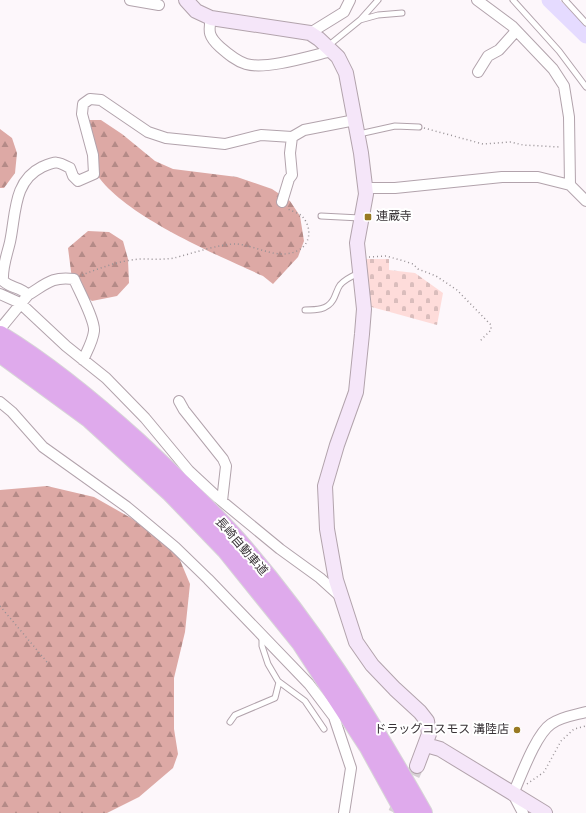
<svg xmlns="http://www.w3.org/2000/svg" width="586" height="813" font-family="Overpass,'Noto Sans JP',sans-serif">
	<defs>
		<pattern id="forest-firs" width="22" height="20" patternUnits="userSpaceOnUse"><rect width="22" height="20" fill="#dda9a5"/><path d="M5 1l3.5 6h-7zM16 11l3.5 6h-7z" fill="#b48a87"/></pattern>
		<pattern id="cemetery-stones" width="16" height="16" patternUnits="userSpaceOnUse"><rect width="16" height="16" fill="#fedcda"/><path d="M2 7V4a2 2 0 0 1 4 0v3zM10 15v-3a2 2 0 0 1 4 0v3z" fill="#dabdbc"/></pattern>
	</defs>
	<rect width="100%" height="100%" fill="#fdf7fb"/>
	<path fill="url(#forest-firs)" d="M87,120H101L122,134L155,161L173,169L237,177L272,189L290,201L300,216L304,241L298,257L273,284L263,276C220,256 105,209 91,162C87,150 88,133 87,120Z
		M0,129L12,138L17,153L15,173L4,188H0Z
		M88,231L109,232L123,241L128,259L129,283L117,296L92,301L73,287L68,248Z
		M47,486L94,497L131,518L177,553L190,584L185,632L174,678V729L178,754L173,768L139,797L107,813H0V490Z"/>
	<path fill="url(#cemetery-stones)" d="M365,259H389V270L415,273L443,293L437,325L368,306Z"/>
	<g fill="none" stroke-linecap="round" stroke-linejoin="round">
		<path stroke="#e5dbff" stroke-width="15" d="M549,0L586,36"/>
		<path stroke="#d6d0d4" stroke-width="14" stroke-dasharray="14 7" stroke-linecap="butt" d="M395,813L417,766"/>
		<g stroke="#b2a3ac" stroke-width="7">
			<path id="lane" d="M513,0L559,51L586,87
				M565,0L586,23
				M361,19L378,0
				M328,46L360,20L378,15L402,13
				M359,134L395,126L419,127
				M321,216L360,218
				M305,310C316,310 327,310 333,300C336,295 337,289 340,285C345,279 352,276 359,273
				M262,637V646L268,664L278,681L305,701L324,729
				M230,722L235,715L275,698L279,682"/>
		</g>
		<g stroke="#b2a3ac" stroke-width="12">
			<path id="street" d="M130,0L159,5
				M477,0L512,26L553,69L564,86L569,117L570,185
				M211,18C208,32 209,37 220,47C228,54 236,61 246,64C266,70 311,56 332,51
				M310,33L344,12L350,0
				M478,72L488,56L499,50L516,31
				M365,188H395L502,177H538L570,185L586,201
				M282,202L289,179L292,175L290,153L292,137
				M0,294L20,303L66,346L106,378L145,418L189,471L218,498L280,549L320,578L341,597
				M28,295C46,284 52,276 74,279C79,291 95,320 94,331C93,341 87,351 83,360
				M0,329L28,295C19,286 12,289 3,281C2,267 7,255 10,242C16,214 13,181 42,167C56,161 57,161 70,168L73,176L78,181L94,174L93,155L82,114L83,104L90,99L101,100L148,132L166,138L225,144L261,135L292,137L304,130L355,120
				M179,401L184,410L223,459L226,466L222,501
				M0,402L12,412L43,447L127,507L175,547L208,579L309,684L334,717L351,768L344,813
				M523,813L513,794C521,776 536,734 551,724C560,717 575,715 586,712"/>
		</g>
		<g stroke="#b2a3ac" stroke-width="16">
			<path id="secondary" d="M186,0L196,11L211,18L310,33L319,39L338,57L346,73L361,153L366,194L357,243L364,309L362,334L356,392L337,445L325,486L327,529L336,580L356,642L372,665L395,689L420,712L427,721L429,734L417,766
				M426,745L440,749L545,813"/>
		</g>
		<g stroke="#d7d6d7" stroke-width="20">
			<path id="highway" d="M0,335C49,365 95,403 138,442C172,474 206,505 237,540C310,623 369,717 423,813
				M0,353L90,419L170,492L226,550L301,643L368,746L405,813"/>
		</g>
		<path stroke="#979195" stroke-width="1.5" stroke-dasharray="1 3" stroke-linecap="butt" d="M424,128L483,144L511,142L523,145L560,147
			M369,257L386,256L404,261L413,264L418,269L436,276L457,290L491,325V330L480,341
			M82,275C100,268 121,260 141,259C152,259 163,260 174,258C190,254 223,243 237,244C258,246 278,261 299,250C311,243 312,227 302,216C298,213 292,211 288,209
			M0,606L47,662
			M527,784L544,772L561,741L574,729L586,726"/>
		<use href="#lane" stroke="#fff" stroke-width="5"/>
		<use href="#street" stroke="#fff" stroke-width="10"/>
		<use href="#secondary" stroke="#f5e6f9" stroke-width="14"/>
		<use href="#highway" stroke="#dfaaec" stroke-width="18"/>
	</g>
	<g fill="#987922" stroke="#fff" stroke-width="1.5">
		<rect x="364" y="213" width="8" height="8" rx="2"/>
		<circle cx="517" cy="730" r="4"/>
	</g>
	<g text-anchor="middle" dominant-baseline="central" stroke-width="4" stroke-linejoin="round" paint-order="stroke">
		<g font-size="12" fill="#393337" stroke="#fff" text-anchor="start">
			<text x="376" y="217">連蔵寺</text>
			<text x="509" y="730" text-anchor="end">ドラッグコスモス 溝陸店</text>
		</g>
		<g font-size="12" fill="#393337" stroke="#fff">
			<text transform="translate(241 547) rotate(49)">長崎自動車道</text>
		</g>
	</g>
</svg>
